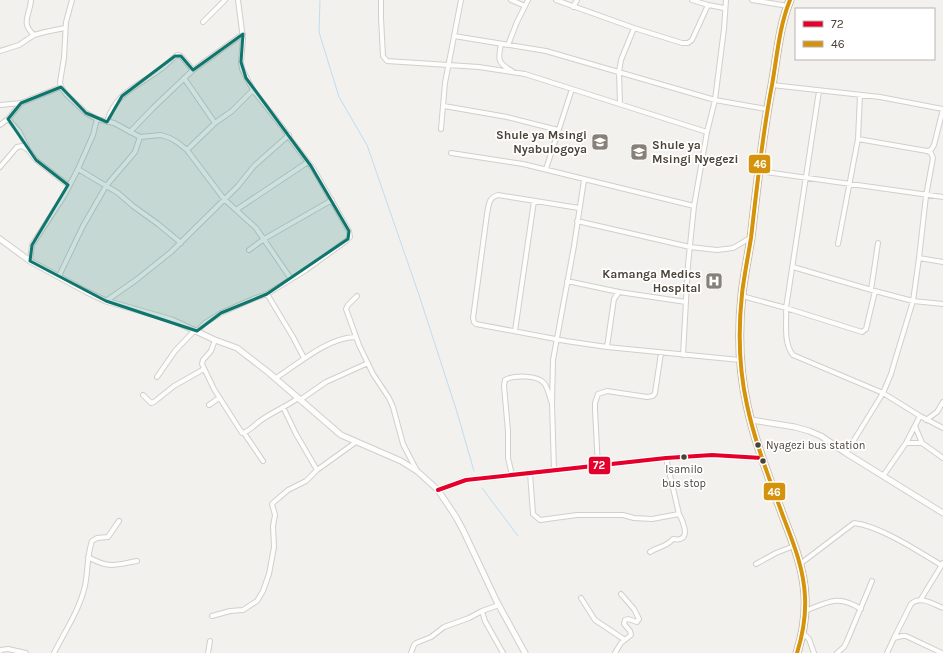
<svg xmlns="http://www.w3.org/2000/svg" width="943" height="653" font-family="Karla,sans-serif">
	<rect width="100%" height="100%" fill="#f3f1ee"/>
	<path fill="#f2e5e2" d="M709,271L722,273L719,291L706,288Z"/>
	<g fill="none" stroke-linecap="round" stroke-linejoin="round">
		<path stroke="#bdddf2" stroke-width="1" d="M320,0L319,32L339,97L367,145L419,295L457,412L474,471
			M482,488L518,536"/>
		<g stroke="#d1cfcb" stroke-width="6">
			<path id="minor" d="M31,0C30,15 20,23 34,35
				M72,0L66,22L64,58L60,82L61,87L66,94L86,113L97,119L114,123L140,137L161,135L170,138L177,142L187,150L224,199L256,228L291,279
				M381,0V18L383,56L387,61L479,67L525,74L707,132
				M511,0L525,6
				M556,0L634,28L682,43H688L692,40L708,5
				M692,0L708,5L724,8
				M752,0L788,6
				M573,7L577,0
				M203,22L225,0
				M454,36L546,51L715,100L766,109
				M501,44C498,59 497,63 512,71
				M508,45L517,22L528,0
				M0,51L19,45L34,35L45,32L65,28
				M184,78L215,123
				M772,85L880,97L943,109
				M819,91L786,308C787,322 783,343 793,355L883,393L920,416L943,428
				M620,104L619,72L621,60L634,28
				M0,105L21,103L61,87
				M444,106L507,117L558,130
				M8,119L19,131L29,151L36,160L68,185
				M107,122C115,92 139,86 161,69C167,65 171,59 177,55L181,56L193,70
				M0,125L8,119L21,103
				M441,129L445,83L461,0
				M130,132L153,108L193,70L243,34
				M187,150L215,123L232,111L253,90
				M927,151L931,150L934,145L943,109
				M451,153L523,164L694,206
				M0,167L17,147L22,146L27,149
				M78,169L118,193L133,206L158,224L181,243
				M546,169L572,89
				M758,171L943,197
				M579,208L498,195C488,198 489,205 487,214L473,318L474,322L476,324L566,341L607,347L740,360
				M236,210L308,162
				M577,221L690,247L717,250L733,248L750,238
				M838,244L858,139L860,95
				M249,250L264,239L332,200
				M919,258L943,262
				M30,261L32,245L64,196L78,169L93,135L97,119
				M793,267L875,291L913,301L943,304
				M59,276L83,226L106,186L135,152L140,137
				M567,281L619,292L686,302
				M871,290L878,243
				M267,294L293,337L304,358
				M357,296L348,305L346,309L359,345L373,374L389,398L393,407L403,444L417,471
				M742,296L786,308L862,332L866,329L875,291
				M106,301L136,280L171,252L238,186L254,166L289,135
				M197,331L205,323L221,313L253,299L267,294L306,270L346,241L350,237L349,231L314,170L291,140L283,128L253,90L242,69L241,62L243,39L238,0
				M515,331L534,201
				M215,340L211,351L203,360L202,364L214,389L242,433C249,432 254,425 260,421C272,412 286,407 298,398
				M607,347L614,299L619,292
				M683,355L688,265L694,206L707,132L715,100L724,29L726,0
				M157,377L175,351L195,330
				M276,378C298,364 327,338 355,337
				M143,395L151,403L154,402L174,386L204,369
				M300,400L326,382L368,363
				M209,405L219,398
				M283,407L296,434L317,470
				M926,420L937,412L943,402
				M915,426L922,443
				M244,433L263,461
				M906,443H922L943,458
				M846,453L883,393L891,374L896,357L913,301L919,258L926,196L933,158L931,153L927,151L858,139
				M598,467L595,410V403L598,394L607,391L647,397L653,396L655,393L661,353
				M554,471L552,403L553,360L574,246L584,180
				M530,473L533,514L540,520L577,515H623L634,518L652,519L679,514L666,458
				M512,475L508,458V431L504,386L505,380C513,375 538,375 544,383C548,388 549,395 551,401
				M883,476L906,443L920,416
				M650,552C659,546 665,548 673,539C675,539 678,540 680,539C690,537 682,519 679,514
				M88,557C110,569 114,565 137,561
				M756,564L776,553L794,546
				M800,564L854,523C880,526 918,551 941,565
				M581,598L595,620L625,640
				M921,599L943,563
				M482,611L485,621L503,653
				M805,611C828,602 838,594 861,609
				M212,616L230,611L243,610L257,601L263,591L269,574L274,547L273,526L275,515L272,504L274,502L288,490L306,481L317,470L356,442
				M803,633L809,639L814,653
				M894,638L902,636H906L942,653
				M0,651L1,650L8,649L26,653
				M54,653C65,631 79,611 85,586C88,571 87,555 92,541L97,538L108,537L119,521
				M208,653L210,641
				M411,653L414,645L416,643L431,637L444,627L469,618L482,611L499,605
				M615,653L621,643L631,635L630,631L624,624L625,620L628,619L637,622L639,619L634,609L621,594
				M837,653L844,647L847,641L872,581
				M887,653L894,638L911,604C920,595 933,604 943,608"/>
		</g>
		<g stroke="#d1cfcb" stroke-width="7">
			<path id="tertiary" d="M0,239L30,261L85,291L106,301L172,320L215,340L237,348L268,372L341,435L401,461L417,471L438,490L456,517L463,530L497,602L525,653
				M751,420L795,427L809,431L821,436L846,453L943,513
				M438,490L466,480L666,458L712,455L762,458"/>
		</g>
		<g stroke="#cbbea8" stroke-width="9">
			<path id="trunk" d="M790,0C779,27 777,57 772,85C762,136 757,187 751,238C748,257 744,276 742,294C738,331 739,369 747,405C755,443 770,480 783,516C793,542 804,569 805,597C806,616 803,634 797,653"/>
		</g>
		<use href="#minor" stroke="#fdfdfc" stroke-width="4"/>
		<use href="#tertiary" stroke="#fdfdfc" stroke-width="5"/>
		<use href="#trunk" stroke="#f0eae0" stroke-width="7"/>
		<g stroke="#fff" stroke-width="7">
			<path id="bus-1" d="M438,490L466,480L666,458L712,455L762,458"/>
		</g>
		<g stroke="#fff" stroke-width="7">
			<path id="bus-2" d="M790,0C779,27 777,57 772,85C762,136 757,187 751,238C748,257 744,276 742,294C738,331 739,369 747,405C755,443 770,480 783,516C793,542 804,569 805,597C806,616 803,634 797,653"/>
		</g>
		<use href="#bus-1" stroke="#e4002b" stroke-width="4"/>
		<use href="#bus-2" stroke="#d5920b" stroke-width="4"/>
	</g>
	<path fill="#0f766e" fill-opacity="0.2" stroke="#0f766e" stroke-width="3" stroke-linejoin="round" d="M243,34L241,62L246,78L311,166L349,231L348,239L267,294L221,313L197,331L106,301L30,261L32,245L68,185L36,160L8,119L21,103L61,87L86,113L107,122L122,96L175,56H181L193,70Z"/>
	<defs>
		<g id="school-square" transform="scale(0.9)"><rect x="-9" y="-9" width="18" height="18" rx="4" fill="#868078" stroke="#fff"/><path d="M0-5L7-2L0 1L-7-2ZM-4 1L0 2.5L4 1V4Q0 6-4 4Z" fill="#fff"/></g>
		<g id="hospital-square" transform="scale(0.9)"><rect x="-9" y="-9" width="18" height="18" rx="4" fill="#868078" stroke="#fff"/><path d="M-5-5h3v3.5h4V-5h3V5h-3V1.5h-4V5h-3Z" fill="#fff"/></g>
	</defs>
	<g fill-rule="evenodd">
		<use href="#school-square" x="600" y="142"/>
		<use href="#school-square" x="639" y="152"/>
		<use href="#hospital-square" x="714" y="281"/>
	</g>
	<g fill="#4b4338" stroke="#fff" stroke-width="1.5">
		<circle cx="758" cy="445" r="3.5"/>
		<circle cx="684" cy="457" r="3.5"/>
		<circle cx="763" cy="461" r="3.5"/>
	</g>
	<g text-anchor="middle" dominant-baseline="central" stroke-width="3.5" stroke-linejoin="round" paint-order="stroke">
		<g font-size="11" fill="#4b4338" stroke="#fff" text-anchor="start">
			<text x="766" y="445">Nyagezi bus station</text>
			<text x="684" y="469" text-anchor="middle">Isamilo<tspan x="684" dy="14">bus stop</tspan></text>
		</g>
		<g font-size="12" font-weight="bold" fill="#4b4338" stroke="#fff" text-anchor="end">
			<text x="587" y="135">Shule ya Msingi<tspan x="587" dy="14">Nyabulogoya</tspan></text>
			<text x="652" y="145" text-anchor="start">Shule ya<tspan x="652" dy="14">Msingi Nyegezi</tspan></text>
			<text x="701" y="274">Kamanga Medics<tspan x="701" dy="14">Hospital</tspan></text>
		</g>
	</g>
	<g stroke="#fff" stroke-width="1.5">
		<rect x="748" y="154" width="23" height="20" rx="4" fill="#d5920b"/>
		<rect x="588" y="456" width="23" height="19" rx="4" fill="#e4002b"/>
		<rect x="763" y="482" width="23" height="19" rx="4" fill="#d5920b"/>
	</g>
	<g font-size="11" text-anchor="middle" font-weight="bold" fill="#fff">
		<text x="760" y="168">46</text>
		<text x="599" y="469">72</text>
		<text x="774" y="496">46</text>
	</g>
	<rect x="795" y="8" width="140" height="52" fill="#ffffff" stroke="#b7b4af"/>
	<rect x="803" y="21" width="20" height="6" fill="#e4002b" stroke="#b7b4af"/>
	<text x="831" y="28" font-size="12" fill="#4b4338">72</text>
	<rect x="803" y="41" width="20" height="6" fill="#d5920b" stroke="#b7b4af"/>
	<text x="831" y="48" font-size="12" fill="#4b4338">46</text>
</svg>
